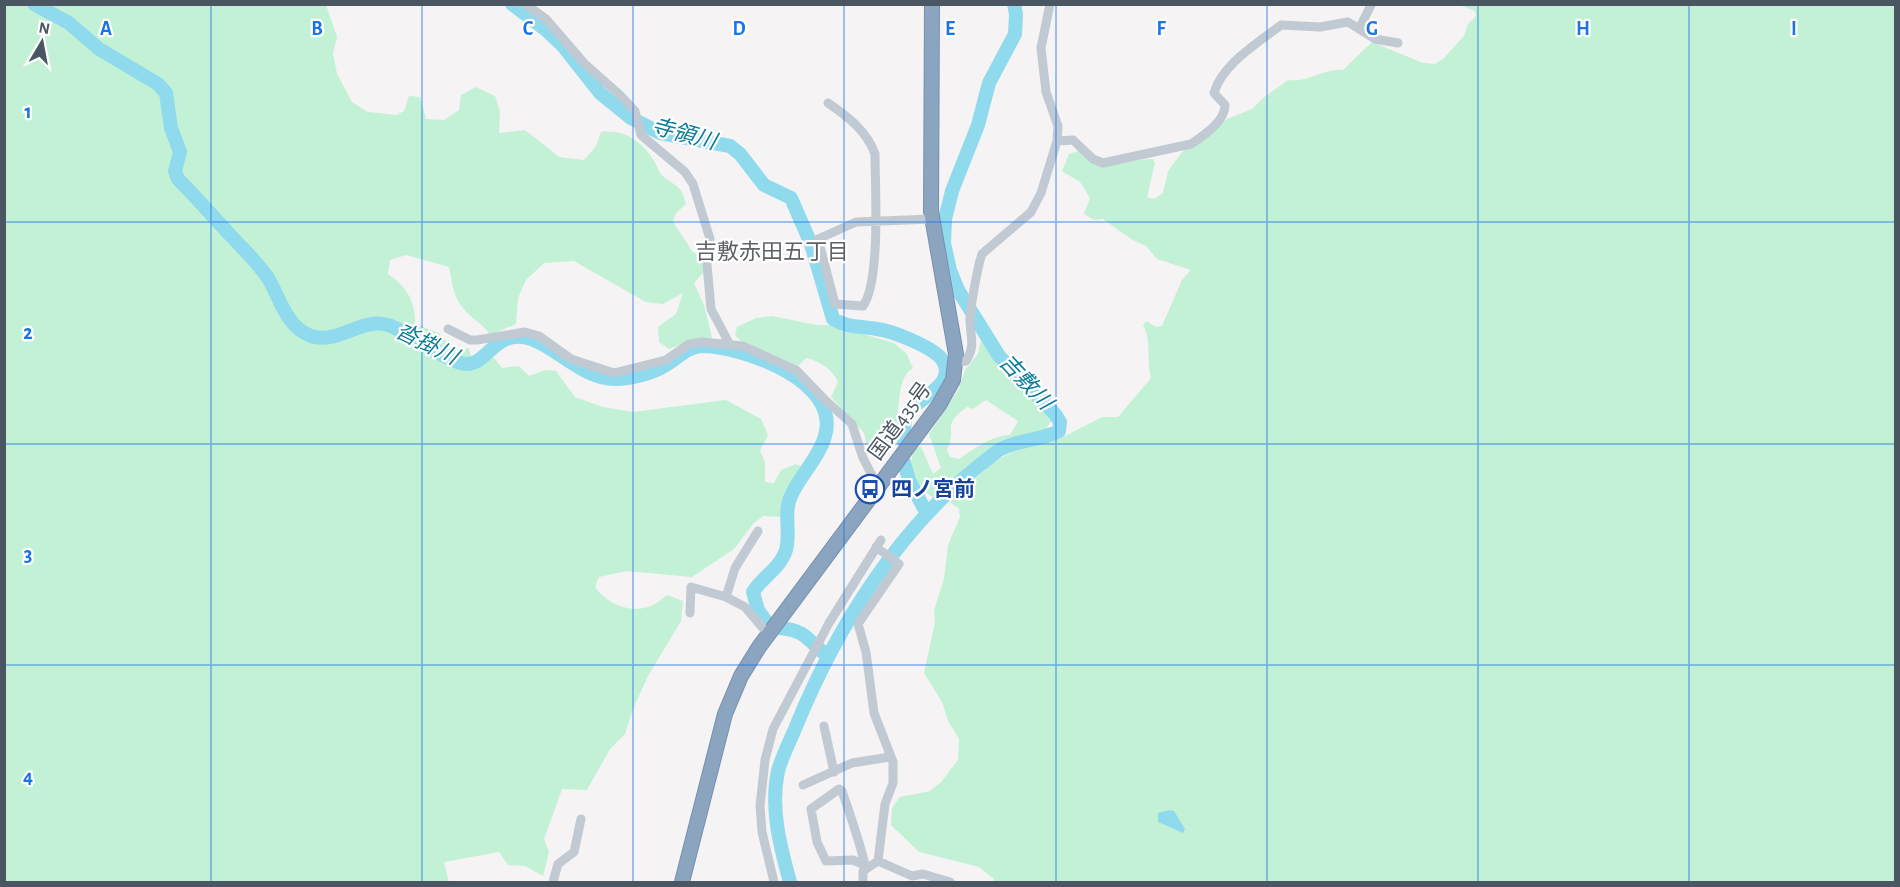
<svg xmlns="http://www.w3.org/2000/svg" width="1900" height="887" font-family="'Alegreya Sans','Noto Sans JP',sans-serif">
	<rect width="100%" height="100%" fill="#f5f3f3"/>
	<path fill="#c3f1d5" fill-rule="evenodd" d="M5,5H326L337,37L333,53L337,74L352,102L368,112L397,115L404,111L409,96L420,97L426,119L444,120L459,110L461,95L476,87L495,96L500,112L499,133L525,130L559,157L584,160L596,146L601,132C624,129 642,141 654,161C656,164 658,170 660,173C670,186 681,181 686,204L676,213L673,222L692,251L702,258L703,273L694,283L704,305L712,338H698L669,349L659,342L658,327L676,314L683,293L663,304L646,302L574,261L544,263L526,280L518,298L516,324L490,335C483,323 471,319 463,308C453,296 452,282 449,267L406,255L390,260L388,274C406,286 416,302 415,324L439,333L456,352L469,348L472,360L478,366L493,357L502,368L519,366L529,376L545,370L556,371L575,397L603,407L633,412L726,400L761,419L768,435L760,451L765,462V482L774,483L781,470L796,464L803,468L784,499L782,517L763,516L753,524L734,549L692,577L627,571L599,577L595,587C607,604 630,614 651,606C656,604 662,599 667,595L683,601L681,621L648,676L633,709L625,734L610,749L587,790L562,789L544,839L549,852L543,876L525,866L508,865L499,852L444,862L449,882H5Z
		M1459,5H1895V882H993L994,879L979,867L919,852L891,825L892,808L900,797L930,791L941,782L958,760L959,739L948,721L942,702L924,673L935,622L934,610L944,579L948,545L960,517L959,508L950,503L955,496L998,459L1030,444L1061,438L1102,417H1118L1151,378C1146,359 1152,342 1143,325L1146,321L1156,327L1162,326L1182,280L1191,270L1157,259L1146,246L1131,239L1103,219L1094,220L1084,214L1090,198L1080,182L1062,171L1069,154L1079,151C1107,176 1121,159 1153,159L1155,163L1147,197L1154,199L1163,193L1168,171L1183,151L1199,143L1227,119L1252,109L1263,98L1288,80C1309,83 1323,68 1343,70L1372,42L1423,63L1435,64L1443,59L1464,36L1468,24L1476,16L1475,11Z
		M772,316L816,325H830L894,343L906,353L913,368C891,380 905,427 888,446C885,450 877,453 872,456L868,450L864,433L831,397L838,382C831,368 821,362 806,358L798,366L741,341L735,335L737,327L756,318Z
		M985,339L1024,392L1043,406L1053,418L1044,432C1014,434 986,450 965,471C953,483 947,491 932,497C915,484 907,469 914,448L921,447L933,474L941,468L929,434L959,389L965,370L978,354L980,343ZM986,400L1018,421L1010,435C995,434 972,450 959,459L950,457L947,450C958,426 940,427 967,407L973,409Z"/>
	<path fill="#90daee" d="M1169,810L1174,811L1185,829L1183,833L1158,822V813Z"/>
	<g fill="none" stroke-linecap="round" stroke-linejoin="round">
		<path stroke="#90daee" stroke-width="14" d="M34,4L69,23L99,49L158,84L166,93L171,128L180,152L175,171L178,179C197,198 214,218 232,237C244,250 258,263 268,278C280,298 286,327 311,336C338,345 361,317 388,325C410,332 446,363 467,364C486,364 495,333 523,337C552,341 581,380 616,379C630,379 653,373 664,366C677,359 687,346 703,346C744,347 841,381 825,436C819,458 800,475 791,496C783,513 791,532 786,550C780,569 763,576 753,592L758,610L768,624
			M512,4L546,30L563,46L600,93L631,118L660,133L730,146L740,154L764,185L791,198L811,244L833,319C848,328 860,326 877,329C893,331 929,346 940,357C961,381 922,397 910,410C903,418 904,431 904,441
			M904,462L909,480L927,514
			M780,628C807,631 806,639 825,654
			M790,882C780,846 770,808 778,771C782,756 791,739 797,724C837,627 898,529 981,464C987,460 993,454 999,450C1018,439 1040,441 1059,431L1060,422L1055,414L999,356L958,290L950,270L944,243L945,219L952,191L978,125L989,83L1015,34L1016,14L1014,4"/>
		<g stroke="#7690ad" stroke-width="16">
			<path id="highway" d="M682,882L725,714L741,676L759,647L939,405L953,380L956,354L931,211L932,4"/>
		</g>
		<path stroke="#c1cad2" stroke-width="9" d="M525,4L546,19L584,63L620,95L635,111L641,135L685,172L693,184L710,239L707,265L711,309L729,343
			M1359,29L1371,5
			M828,103C847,116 867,131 875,154C875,187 881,281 863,306L835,304L818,239L856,222L932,219
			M1057,141L1073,140L1093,159L1103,163L1191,144C1204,135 1225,122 1225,105L1214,93C1222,64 1258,43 1281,25L1320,27L1348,22L1375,39L1398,43
			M448,329L470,340H477L525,332L539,336L571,359L614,373L666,360L689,344L702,342L743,346L796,370L824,399L852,424L863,458L878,487
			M956,363L966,361C976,345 970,337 970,320C970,308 978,265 982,254L1031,212L1041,193L1057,141L1058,126L1046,92L1041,48L1050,4
			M758,531L735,568L726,597L745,607L768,634
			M690,613L691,587L726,597
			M824,726L834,772
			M803,785L852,763L890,757
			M878,861L912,876L923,874L950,882
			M865,865L853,860L826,861L817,842L811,809L839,789L842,791C851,817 860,842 866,869
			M553,882L558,864L574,852L581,819
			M774,882L762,832L760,806L765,760L773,729L829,623L881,540
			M863,882V871L878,861L885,804L893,783V762L874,713L866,652L858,624L899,564L876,547"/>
		<use href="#highway" stroke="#8ba5c1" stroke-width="14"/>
	</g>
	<path fill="none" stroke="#1a73e8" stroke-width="1.5" stroke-opacity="0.55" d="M211,4V882M422,4V882M633,4V882M844,4V882M1056,4V882M1267,4V882M1478,4V882M1689,4V882M4,222H1896M4,444H1896M4,665H1896"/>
	<defs>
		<g id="bus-ring" transform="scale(1.5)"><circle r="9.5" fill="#fff" stroke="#1a4fb4" stroke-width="1.5"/><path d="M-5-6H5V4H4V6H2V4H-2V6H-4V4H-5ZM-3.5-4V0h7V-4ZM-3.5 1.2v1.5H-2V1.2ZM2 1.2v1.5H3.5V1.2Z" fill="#1a4fb4"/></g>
	</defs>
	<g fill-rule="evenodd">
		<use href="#bus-ring" x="870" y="489"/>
	</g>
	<g text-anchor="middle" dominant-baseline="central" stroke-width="4.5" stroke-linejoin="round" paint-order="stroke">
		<g font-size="21" fill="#4a5661" stroke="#fff">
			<text transform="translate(900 421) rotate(-54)">国道435号</text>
		</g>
		<g font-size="21" font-weight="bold" fill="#164399" stroke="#fff" text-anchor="start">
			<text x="891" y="489">四ノ宮前</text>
		</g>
		<g font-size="22" font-style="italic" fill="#0c7c9b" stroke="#fff">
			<text transform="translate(684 134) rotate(15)">寺領川</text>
			<text transform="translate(427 344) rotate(26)">沓掛川</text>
			<text transform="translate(1026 382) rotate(47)">吉敷川</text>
		</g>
		<g font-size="22" fill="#5f6368" stroke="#fff">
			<text x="772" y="252">吉敷赤田五丁目</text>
		</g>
	</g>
	<g font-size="20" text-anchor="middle" font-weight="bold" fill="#1a73e8" stroke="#fff" stroke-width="4.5" stroke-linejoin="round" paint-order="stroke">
		<text x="106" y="35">A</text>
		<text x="317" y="35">B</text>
		<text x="528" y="35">C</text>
		<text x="739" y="35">D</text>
		<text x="950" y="35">E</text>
		<text x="1161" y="35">F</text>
		<text x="1372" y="35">G</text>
		<text x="1583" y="35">H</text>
		<text x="1794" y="35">I</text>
		<text x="28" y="118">1</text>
		<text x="28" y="339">2</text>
		<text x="28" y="561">3</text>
		<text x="28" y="783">4</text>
	</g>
	<rect width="1900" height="887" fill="none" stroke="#4a5661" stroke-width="12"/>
	<g transform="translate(42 42) rotate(10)" stroke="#ffffff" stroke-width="4.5" paint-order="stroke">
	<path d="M0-4.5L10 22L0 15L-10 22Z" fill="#4a5661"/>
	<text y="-9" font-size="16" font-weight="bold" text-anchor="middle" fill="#4a5661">N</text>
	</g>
</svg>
